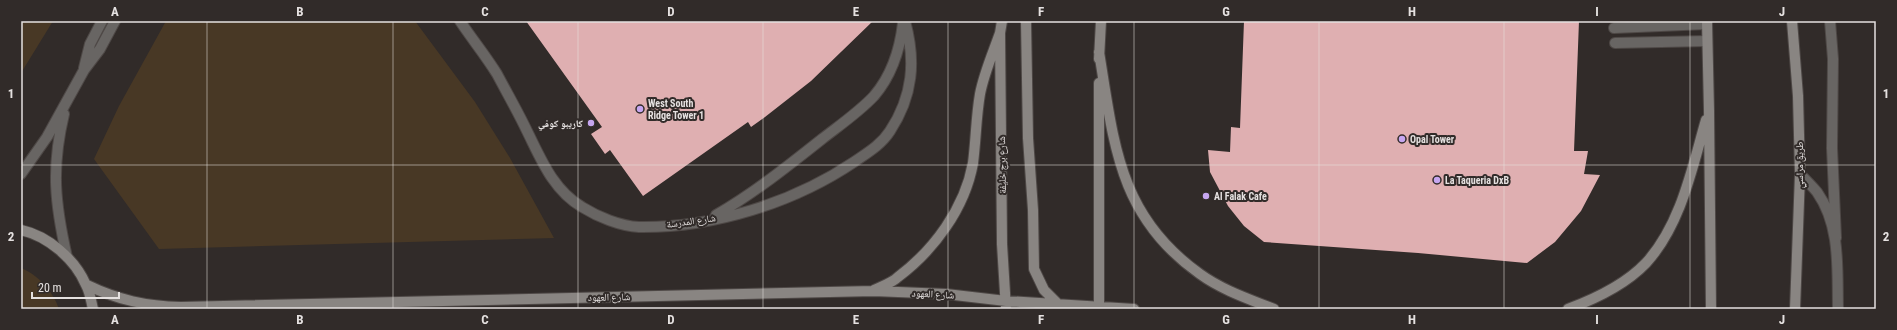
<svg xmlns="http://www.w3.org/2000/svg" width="1897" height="330" font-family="'Roboto Condensed','Noto Naskh Arabic',sans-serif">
	<rect width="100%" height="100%" fill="#312b29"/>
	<path fill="#483825" d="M21,21H53L21,73Z
		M166,21H415L475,102L510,158L554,238L159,249L94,159L119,106Z
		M21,268C38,275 53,291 59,309H21Z"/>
	<path fill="#dfafb1" d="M526,21H873L811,81L765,117L751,127L748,122L643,196L610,150L605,154L591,134L602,127Z
		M1244,21H1579L1574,151H1588L1584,174L1600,175L1581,211L1555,242L1527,263L1418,253L1264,242L1244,226L1228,206L1210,172L1208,150L1230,152L1231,127L1240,128Z"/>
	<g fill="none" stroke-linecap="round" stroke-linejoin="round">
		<g stroke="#4e4846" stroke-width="12">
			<path id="lane" d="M1830,21L1833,59L1832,148L1836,238
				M1614,28L1707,24
				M1615,43L1707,41
				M1800,174C1806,180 1812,186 1817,192C1841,226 1837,269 1838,309"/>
		</g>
		<g stroke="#4e4846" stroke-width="12">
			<path id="street" d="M460,21C472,39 486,56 497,74C507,93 518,112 527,131C541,159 553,190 582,207C598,217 620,226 639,227C713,228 793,203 854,162C867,153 881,145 890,131C913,96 916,61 905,21
				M84,68L90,44L102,21
				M64,114C51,168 55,204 67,257
				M21,174L47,137L84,70L100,49L115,21
				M716,215C754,193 788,166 822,139C840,125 859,112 874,96C892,75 900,49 903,23"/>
		</g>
		<g stroke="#4e4846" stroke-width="12">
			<path id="secondary" d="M1002,21L1000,33L1002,244L1006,309
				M1026,21L1028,138L1033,210L1034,269L1044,290L1060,306
				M1707,21L1709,111L1711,309
				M1792,21L1798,96L1800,174L1795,309
				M1099,52C1114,143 1118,216 1200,274C1222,290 1249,299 1274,309
				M1099,59L1101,21
				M21,230C48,236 75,259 86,285C90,292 91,301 93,309
				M87,285C118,300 146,306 181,307L874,291L946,294L1006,301L1134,309
				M874,290C882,286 892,283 898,277C934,250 965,208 973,163C976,140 976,117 980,94C984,73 993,53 1000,33
				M1099,309V83
				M1568,309C1595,299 1626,284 1646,263C1681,225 1692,168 1706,120"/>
		</g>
		<use href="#lane" stroke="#686563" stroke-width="10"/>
		<use href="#street" stroke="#686563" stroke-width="10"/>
		<use href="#secondary" stroke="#898582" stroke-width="10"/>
	</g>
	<path fill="none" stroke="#e5e1e0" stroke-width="1" stroke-opacity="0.55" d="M207,21V309M393,21V309M578,21V309M763,21V309M948,21V309M1134,21V309M1319,21V309M1504,21V309M1690,21V309M21,165H1876"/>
	<g fill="#c6a6f0" stroke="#312b29" stroke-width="1.5">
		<circle cx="640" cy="109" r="4"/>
		<circle cx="591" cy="123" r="4"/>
		<circle cx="1402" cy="139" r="4"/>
		<circle cx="1437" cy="180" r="4"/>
		<circle cx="1206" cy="196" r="4"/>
	</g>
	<g text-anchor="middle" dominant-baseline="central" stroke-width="4" stroke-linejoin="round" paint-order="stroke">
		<g font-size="10" font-weight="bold" fill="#e5e1e0" stroke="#312b29" text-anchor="start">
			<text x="648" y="103">West South<tspan x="648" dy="12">Ridge Tower 1</tspan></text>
			<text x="583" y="123" text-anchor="end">كاريبو كوفي</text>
			<text x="1410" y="139">Opal Tower</text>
			<text x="1445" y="180">La Taqueria DxB</text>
			<text x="1214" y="196">Al Falak Cafe</text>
		</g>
		<g font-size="10" fill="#e5e1e0" stroke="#312b29">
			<text transform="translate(1002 165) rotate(-91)">شارع برج خليفة</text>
			<text transform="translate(1799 165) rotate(-90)">طريق مراسي</text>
			<text transform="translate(691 221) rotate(-8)">شارع المدرسة</text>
			<text transform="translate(933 294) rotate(3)">شارع العهود</text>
			<text transform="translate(609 297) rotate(-1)">شارع العهود</text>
		</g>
	</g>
	<rect width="1897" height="330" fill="none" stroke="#312b29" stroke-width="44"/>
	<path d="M32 292v6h87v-6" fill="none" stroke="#e5e1e0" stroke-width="2"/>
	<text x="38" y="292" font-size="12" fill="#e5e1e0" stroke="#312b29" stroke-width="3" paint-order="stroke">20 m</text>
	<rect x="22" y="22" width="1853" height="286" fill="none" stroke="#e5e1e0" stroke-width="1.5"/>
	<g font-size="13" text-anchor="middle" font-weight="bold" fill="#e5e1e0">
		<text x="115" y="16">A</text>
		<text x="300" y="16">B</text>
		<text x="485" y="16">C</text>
		<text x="671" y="16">D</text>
		<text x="856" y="16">E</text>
		<text x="1041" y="16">F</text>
		<text x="1226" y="16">G</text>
		<text x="1412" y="16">H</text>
		<text x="1597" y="16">I</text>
		<text x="1782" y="16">J</text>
		<text x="11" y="98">1</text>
		<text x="1886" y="98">1</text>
		<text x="11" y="241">2</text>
		<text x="1886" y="241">2</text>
		<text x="115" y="324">A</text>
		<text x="300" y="324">B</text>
		<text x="485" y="324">C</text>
		<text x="671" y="324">D</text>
		<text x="856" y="324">E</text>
		<text x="1041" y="324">F</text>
		<text x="1226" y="324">G</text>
		<text x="1412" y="324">H</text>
		<text x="1597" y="324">I</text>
		<text x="1782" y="324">J</text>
	</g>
</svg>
